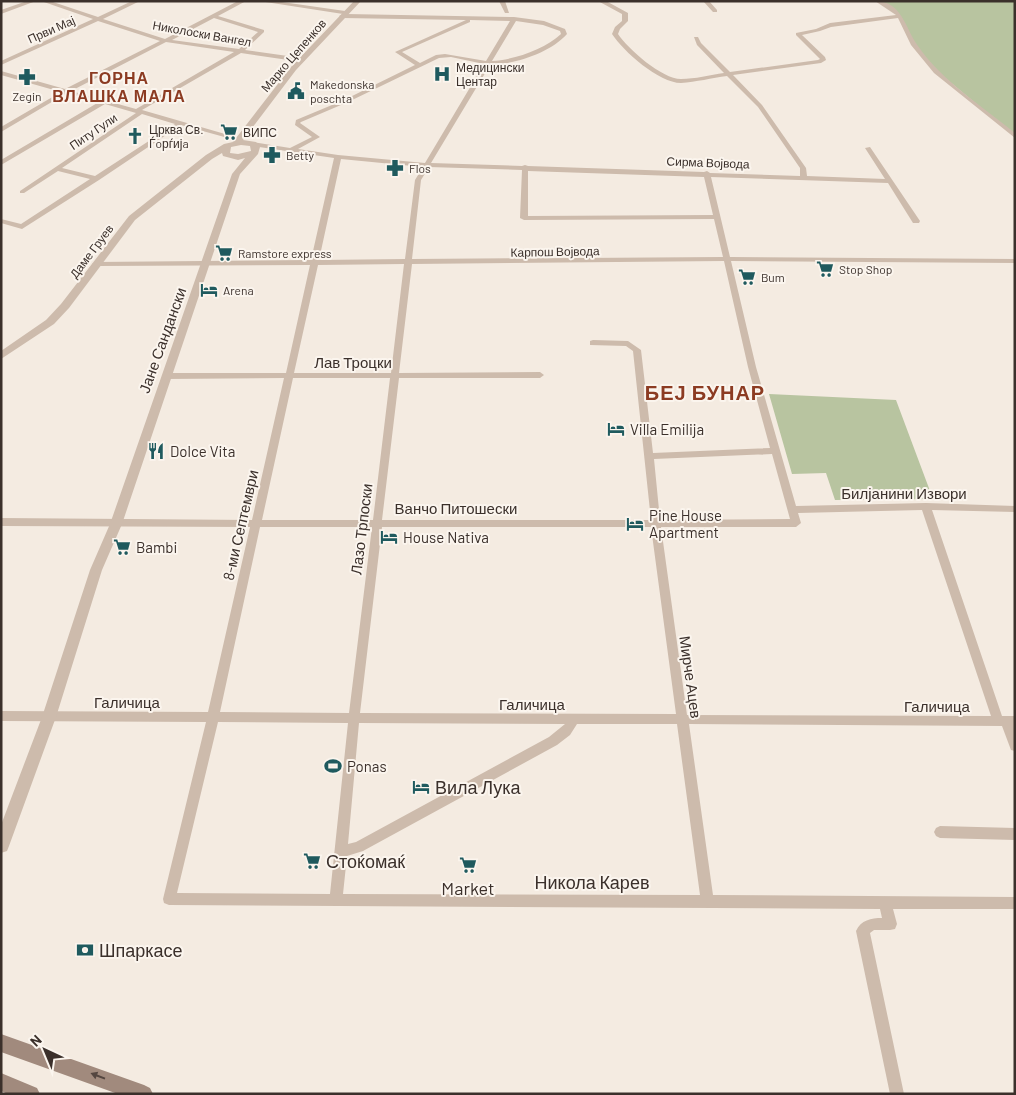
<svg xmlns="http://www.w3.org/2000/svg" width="1016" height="1095" font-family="Barlow,sans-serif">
	<rect width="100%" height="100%" fill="#f4ebe1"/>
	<path fill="#b8c4a0" d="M878,1H1015V136L926,62L895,11Z
		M769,394L896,400L933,499L835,500L826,473L792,474Z"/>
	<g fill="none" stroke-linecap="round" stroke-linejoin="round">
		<path fill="#cdbbac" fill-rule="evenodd" d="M27,1H36L1,14V10Z
			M41,1H50L98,17L132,1H140L103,19L165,39L238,1H246L218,16L264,30V32L245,50L302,58L305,60L302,62L241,53L142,110L232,136L240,142L235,143L228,138L181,125L99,180L22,229L1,223V219L21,224L90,179L58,171L24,193H20V191L136,113L105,104L1,165V160L99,102L67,93L1,132V127L61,92L1,75V71L65,89L160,41L98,21L1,65V61L93,19ZM214,18L258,32L239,49L172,40ZM166,42L234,52L136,109L71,91ZM142,114L175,124L95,176L62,168Z
			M259,1H275L345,11L348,13L346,14L514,17L544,21L565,29L567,34C550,53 515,64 490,65L431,163L522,166L525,165L528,166L704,172L707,171L710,173L800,176V168L758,107L727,76C712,78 696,82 681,83C659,83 623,51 612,34L615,27L622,21V14L598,1H606L628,13V21L620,29L618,34C628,49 662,79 681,79C695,79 710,75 724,73L697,45L694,37H698L701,43L730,72L818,60L820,59L796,35V33L816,29L830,23L896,15L875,1C902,1 905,28 918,46C942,81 982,106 1015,133V138L934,73L911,45L898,18L831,27L820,31L802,35L825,57L826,60L821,63L733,75L762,105L806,168L807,176L885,179L865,148L870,147L920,221L919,223H913L888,183L711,177L730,257L1015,259V263L731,261L756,367L796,506L926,503L1015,506V512L932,510L1002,716H1015V751L1011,750L1002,726L689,724L713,895L1015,897V909H893L897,924L895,929L890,930H874L870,933L904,1094H890L856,931C861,920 871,918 882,918L880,909L169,905L164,903L163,899L206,722L1,721V711L208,712L250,527L1,526V518L252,520L284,378L166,379L162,376L166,373H286L310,265L96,266L92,264L96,262L311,260L334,158L253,146L250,144L253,142L290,148L312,137L295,125L296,120L344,100L415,65L395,52L466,20L342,18L339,16L343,14ZM470,20L510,21L486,61L445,54L436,55L420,63L402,52L470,22ZM516,21L543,25L560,31L561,34C545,49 514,60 492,61ZM451,57L484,64L425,163L338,155L298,149L320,137L300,123L301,122L348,102L439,58ZM341,159L423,167L415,180L405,259L319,260ZM429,167L522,170L520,218L524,220L714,219L723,257L412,259L421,180ZM528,171L704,177L713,215L528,216ZM724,261L748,367L770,448L653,453L641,350L628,341L593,340L590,341V345L626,346L633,351L651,520H382L399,378H540L544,375L540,372L399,373L412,264ZM404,264L391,373H294L318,265ZM293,378H390L373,520H262ZM772,454L790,519L660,520L654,459ZM922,510L991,716L687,715L661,527H796L801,523L798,513ZM260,527H372L349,713L220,712ZM382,527H651L676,714L360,713ZM218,722L348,723L330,894L177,893ZM359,723L565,724L549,737L356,842L348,844ZM577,724H677L700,895L343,894L347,856L363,851L557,745L570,735Z
			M499,1H505L509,13H505Z
			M703,1H709L717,10V12H713Z
			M940,826L1015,828V840L940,838L936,836L934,832L936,828Z"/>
		<path fill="#cdbbac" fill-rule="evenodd" d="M354,1H361L296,70L243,140L256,142L260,147L258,154L240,174L122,524L102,570L56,717L9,846L7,851L1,853V825L42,717L90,570L110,524L232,174L245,158L238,160L223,156L222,153L212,159L135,220L69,308L54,324L1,359V351L46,320L61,304L129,216L206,155L224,144L233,142L291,67ZM241,145L250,146L251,151L238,154L230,153L231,147Z"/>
		<path fill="#a18a7d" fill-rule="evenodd" d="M1,1034L144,1085L150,1088L153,1094H118L1,1052Z
			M1,1073L37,1088L40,1094H8L1,1091Z"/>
	</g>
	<defs><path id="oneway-solid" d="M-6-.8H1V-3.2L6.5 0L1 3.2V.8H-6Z" transform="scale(1.25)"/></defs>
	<use fill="#544640" href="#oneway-solid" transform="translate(98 1076) rotate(-159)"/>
	<defs>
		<g id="hospital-bare" transform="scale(1.35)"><path d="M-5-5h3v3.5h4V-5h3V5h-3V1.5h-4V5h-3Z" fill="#1f5a5e" stroke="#fbf5ee" stroke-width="2.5" paint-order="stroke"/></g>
		<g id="pharmacy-bare" transform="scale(1.35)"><path d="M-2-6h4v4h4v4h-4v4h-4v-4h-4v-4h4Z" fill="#1f5a5e" stroke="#fbf5ee" stroke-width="2.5" paint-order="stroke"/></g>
		<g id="civic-bare" transform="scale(1.35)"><path d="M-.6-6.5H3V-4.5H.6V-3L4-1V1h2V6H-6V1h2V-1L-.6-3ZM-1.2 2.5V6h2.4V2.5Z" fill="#1f5a5e" stroke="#fbf5ee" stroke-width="2.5" paint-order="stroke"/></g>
		<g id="supermarket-bare" transform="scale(1.35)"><path d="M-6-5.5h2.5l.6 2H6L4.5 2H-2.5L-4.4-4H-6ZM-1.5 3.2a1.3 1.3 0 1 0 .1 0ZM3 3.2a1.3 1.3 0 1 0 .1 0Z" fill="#1f5a5e" stroke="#fbf5ee" stroke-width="2.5" paint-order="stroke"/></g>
		<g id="church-bare" transform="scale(1.35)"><path d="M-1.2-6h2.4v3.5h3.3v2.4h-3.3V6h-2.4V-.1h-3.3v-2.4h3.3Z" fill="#1f5a5e" stroke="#fbf5ee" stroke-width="2.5" paint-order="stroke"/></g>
		<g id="hotel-bare" transform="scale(1.35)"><path d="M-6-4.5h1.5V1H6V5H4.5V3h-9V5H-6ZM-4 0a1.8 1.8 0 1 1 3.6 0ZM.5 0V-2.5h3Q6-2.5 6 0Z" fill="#1f5a5e" stroke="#fbf5ee" stroke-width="2.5" paint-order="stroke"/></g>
		<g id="restaurant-bare" transform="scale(1.35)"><path d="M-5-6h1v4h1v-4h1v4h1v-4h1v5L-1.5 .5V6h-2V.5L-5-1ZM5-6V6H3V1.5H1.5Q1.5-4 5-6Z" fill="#1f5a5e" stroke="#fbf5ee" stroke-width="2.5" paint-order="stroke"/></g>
		<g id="stadium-bare" transform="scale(1.35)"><path d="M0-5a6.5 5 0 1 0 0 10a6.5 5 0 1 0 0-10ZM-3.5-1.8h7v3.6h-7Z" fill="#1f5a5e" stroke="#fbf5ee" stroke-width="2.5" paint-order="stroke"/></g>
		<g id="bank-bare" transform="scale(1.35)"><path d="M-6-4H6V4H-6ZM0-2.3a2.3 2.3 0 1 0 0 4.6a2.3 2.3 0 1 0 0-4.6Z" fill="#1f5a5e" stroke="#fbf5ee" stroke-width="2.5" paint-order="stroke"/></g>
	</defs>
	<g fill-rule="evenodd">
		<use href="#hospital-bare" x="442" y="74"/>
		<use href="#pharmacy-bare" x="27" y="77"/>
		<use href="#civic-bare" x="296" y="91"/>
		<use href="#supermarket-bare" x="229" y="132"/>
		<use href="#church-bare" x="135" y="136"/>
		<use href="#pharmacy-bare" x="272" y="155"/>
		<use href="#pharmacy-bare" x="395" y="168"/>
		<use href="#supermarket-bare" x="224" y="253"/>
		<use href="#supermarket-bare" x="825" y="269"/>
		<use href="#supermarket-bare" x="747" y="277"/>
		<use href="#hotel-bare" x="209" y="290"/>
		<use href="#hotel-bare" x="616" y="429"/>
		<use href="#restaurant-bare" x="156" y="451"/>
		<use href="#hotel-bare" x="635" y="524"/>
		<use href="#hotel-bare" x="389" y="537"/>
		<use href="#supermarket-bare" x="122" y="547"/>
		<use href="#stadium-bare" x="333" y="766"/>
		<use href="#hotel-bare" x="421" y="787"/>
		<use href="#supermarket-bare" x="312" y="861"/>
		<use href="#supermarket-bare" x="468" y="865"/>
		<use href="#bank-bare" x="85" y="950"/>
	</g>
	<g text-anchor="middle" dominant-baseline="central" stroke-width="4" stroke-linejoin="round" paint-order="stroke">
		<g font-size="12" fill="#3b302b" stroke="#fbf5ee">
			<text transform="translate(51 29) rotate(-24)">Први Мај</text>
			<text transform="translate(202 33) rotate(10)">Николоски Вангел</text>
			<text transform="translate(293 55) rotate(-49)">Марко Цепенков</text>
			<text transform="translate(93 131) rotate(-34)">Питу Гули</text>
			<text transform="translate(708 162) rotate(2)">Сирма Војвода</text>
			<text transform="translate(91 251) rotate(-53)">Даме Груев</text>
			<text transform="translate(555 251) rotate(-1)">Карпош Војвода</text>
		</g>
		<g font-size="12" fill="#3b302b" stroke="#fbf5ee" text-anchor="start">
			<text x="456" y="67">Медицински<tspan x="456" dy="14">Центар</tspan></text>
			<text x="310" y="84">Makedonska<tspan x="310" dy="14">poschta</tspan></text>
			<text x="27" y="96" text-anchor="middle">Zegin</text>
			<text x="149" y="129">Црква Св.<tspan x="149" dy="14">Ѓoрѓијa</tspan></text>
			<text x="243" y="132">ВИПС</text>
			<text x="286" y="155">Betty</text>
			<text x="409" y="168">Flos</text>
			<text x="238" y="253">Ramstore express</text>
			<text x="839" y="269">Stop Shop</text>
			<text x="761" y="277">Bum</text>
			<text x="223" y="290">Arena</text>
		</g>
		<g font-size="15" fill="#3b302b" stroke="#fbf5ee">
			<text transform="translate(162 340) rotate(-70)">Јане Сандански</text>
			<text x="353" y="362">Лав Троцки</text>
			<text x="904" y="493">Билјанини Извори</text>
			<text x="456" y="508">Ванчо Питошески</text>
			<text transform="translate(240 525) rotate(-77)">8-ми Септември</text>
			<text transform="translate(361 529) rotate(-83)">Лазо Трпоски</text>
			<text transform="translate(691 677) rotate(82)">Мирче Ацев</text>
			<text x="127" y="702">Галичица</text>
			<text x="532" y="704">Галичица</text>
			<text x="937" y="706">Галичица</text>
		</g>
		<g font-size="15" fill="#3b302b" stroke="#fbf5ee" text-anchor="start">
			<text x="630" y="429">Villa Emilija</text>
			<text x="170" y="451">Dolce Vita</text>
			<text x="649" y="515">Pine House<tspan x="649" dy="17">Apartment</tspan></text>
			<text x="403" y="537">House Nativa</text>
			<text x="136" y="547">Bambi</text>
			<text x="347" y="766">Ponas</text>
		</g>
		<g font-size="16" font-weight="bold" letter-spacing="1" fill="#8c3b22" stroke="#fbf5ee">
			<text x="119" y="77">ГОРНА<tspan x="119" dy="18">ВЛАШКА МАЛА</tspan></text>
		</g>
		<g font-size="18" fill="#3b302b" stroke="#fbf5ee" text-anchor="start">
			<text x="435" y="787">Вила Лука</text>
			<text x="326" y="861">Стоќомаќ</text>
			<text x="468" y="888" text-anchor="middle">Market</text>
			<text x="99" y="950">Шпаркасе</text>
		</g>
		<g font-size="18" fill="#3b302b" stroke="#fbf5ee">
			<text x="592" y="882">Никола Карев</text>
		</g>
		<g font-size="20" font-weight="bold" letter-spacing="1" fill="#8c3b22" stroke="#fbf5ee">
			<text x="705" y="392">БЕЈ БУНАР</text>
		</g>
	</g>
	<rect width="1016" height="1095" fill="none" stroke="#3b302b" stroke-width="5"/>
	<g transform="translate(45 1050) rotate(316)" stroke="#fbf5ee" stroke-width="4" paint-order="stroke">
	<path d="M0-4L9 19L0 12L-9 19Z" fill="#3b302b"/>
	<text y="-8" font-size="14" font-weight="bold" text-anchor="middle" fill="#3b302b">N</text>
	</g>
</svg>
